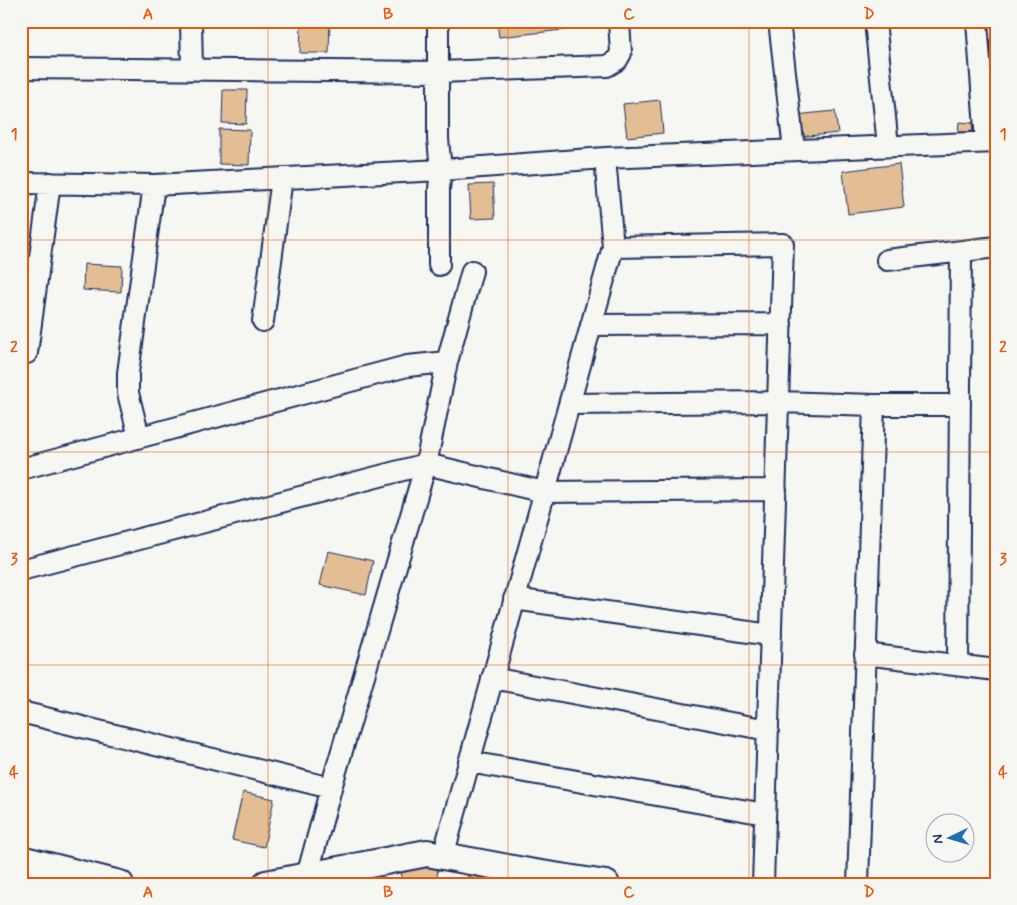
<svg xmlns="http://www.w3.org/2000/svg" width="1017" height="905" font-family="Mynerve,sans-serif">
	<rect width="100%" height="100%" fill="#f6f6f2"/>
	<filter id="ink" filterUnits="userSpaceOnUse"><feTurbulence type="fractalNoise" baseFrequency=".02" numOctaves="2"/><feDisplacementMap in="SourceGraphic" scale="10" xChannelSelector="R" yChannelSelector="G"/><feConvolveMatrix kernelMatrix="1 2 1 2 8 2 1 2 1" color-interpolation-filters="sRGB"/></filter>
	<g filter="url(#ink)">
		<path fill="#e3be94" stroke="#1b2f5e" d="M301,21H330L329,53H300Z
			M497,21H589L590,27L499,37Z
			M223,90H247L246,124L222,123Z
			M660,100L663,133L627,137L623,104Z
			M835,111L838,133L798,137L795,115Z
			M959,122L973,123L972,133L958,132Z
			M219,129L250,130L249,165L219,164Z
			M899,164L904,207L848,214L843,171Z
			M493,184L495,218L471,219L469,185Z
			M84,264L122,266L121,292L83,290Z
			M328,551L373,561L366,595L320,585Z
			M243,792L274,799L264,847L232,840Z
			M403,865L438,869L436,884H400Z
			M468,875L502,879V884H467Z"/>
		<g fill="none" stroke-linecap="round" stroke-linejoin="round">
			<g stroke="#1b2f5e" stroke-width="24">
				<path id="minor" d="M191,21L192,70
					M438,21V139L441,170L605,158L996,142
					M779,21L794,150
					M875,21L888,146
					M977,21L986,142
					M21,68L438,72L607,66L617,60L621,53L619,21
					M21,183L154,185L128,373V393L139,437
					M154,185L441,170L439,189V265
					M613,247L783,244L763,884
					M887,260L996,247
					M263,321L282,178
					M591,325L781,324
					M27,353L50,183
					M447,362L472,271
					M569,404L778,402L874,405H960
					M21,469L407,366L447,362L426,464L331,788L307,876
					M21,570L426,464L544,492L776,490
					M514,599L771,635
					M865,654L996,670
					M958,665L961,251
					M492,678L768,730
					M21,712L331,788
					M469,762L765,814
					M443,856L613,247L605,158
					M858,884L874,405"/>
			</g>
			<g stroke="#1b2f5e" stroke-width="30">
				<path id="tertiary" d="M21,859L120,884
					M266,884L427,853L529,872L606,884"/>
			</g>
			<use href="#minor" stroke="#f6f6f2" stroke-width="20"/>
			<use href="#tertiary" stroke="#f6f6f2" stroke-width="26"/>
		</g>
	</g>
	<path fill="none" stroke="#e8590c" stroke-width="1" stroke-opacity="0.55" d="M268,21V884M508,21V884M749,21V884M21,240H996M21,452H996M21,665H996"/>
	<rect width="1017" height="905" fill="none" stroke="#f6f6f2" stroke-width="55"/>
	<g transform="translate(950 838) rotate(265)"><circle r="24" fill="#f6f6f2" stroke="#9ea6b7"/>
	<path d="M0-4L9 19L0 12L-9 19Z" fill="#1f6fb2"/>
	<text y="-8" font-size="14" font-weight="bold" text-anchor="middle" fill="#1b2f5e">N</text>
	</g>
	<rect x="28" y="28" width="962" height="850" fill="none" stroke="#e8590c" stroke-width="2"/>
	<g font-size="16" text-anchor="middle" font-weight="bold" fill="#e8590c">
		<text x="148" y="19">A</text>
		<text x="388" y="19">B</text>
		<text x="629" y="19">C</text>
		<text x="869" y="19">D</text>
		<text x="14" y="139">1</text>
		<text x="1003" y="139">1</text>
		<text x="14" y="352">2</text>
		<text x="1003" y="352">2</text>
		<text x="14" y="564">3</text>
		<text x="1003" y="564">3</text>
		<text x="14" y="777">4</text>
		<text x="1003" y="777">4</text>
		<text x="148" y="897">A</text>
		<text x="388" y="897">B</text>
		<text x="629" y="897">C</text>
		<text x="869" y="897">D</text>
	</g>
</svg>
